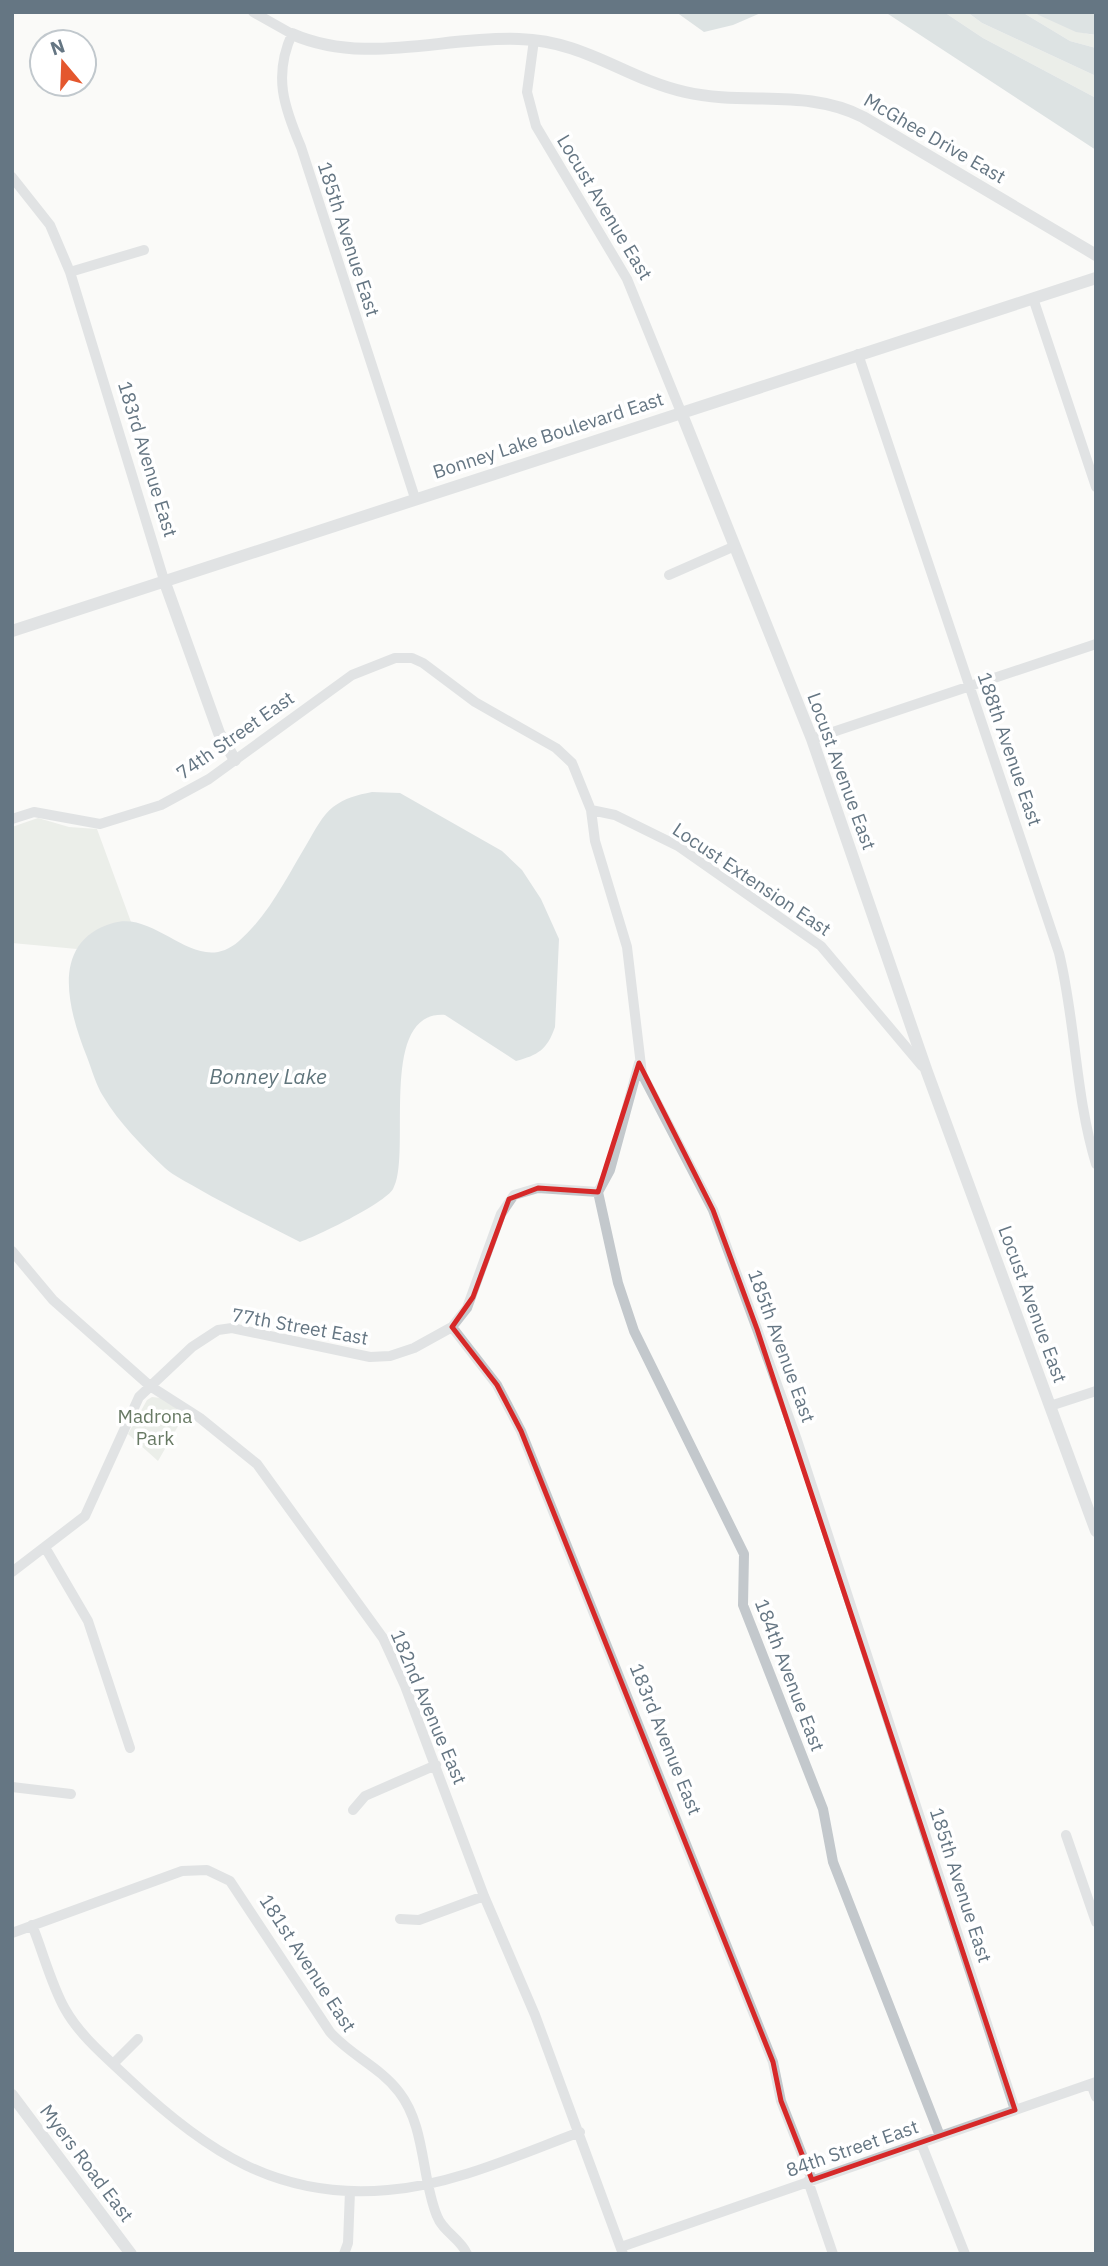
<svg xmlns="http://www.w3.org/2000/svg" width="1108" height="2266" font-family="'IBM Plex Sans',sans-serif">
	<rect width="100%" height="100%" fill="#fafaf8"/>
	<path fill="#dadfd7" d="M944,12H967L982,23L1096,76V98L983,38Z
		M1022,12C1048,12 1070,33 1096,35V48L1070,41Z
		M38,818L69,827L97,829L131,922C106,922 94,932 77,949L12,943V827Z
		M152,1397L161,1398L185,1414L158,1461L128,1434L147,1400Z"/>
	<path fill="#bbc7cb" d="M676,12H763L733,25L704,32Z
		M885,12H944L983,38L1096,98V150Z
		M967,12H1022L1070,41L1096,48V76L982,23Z
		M1032,12H1096V35L1076,32Z
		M372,792L400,793L502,851L522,870L541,899L559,939L555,1027C547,1050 538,1055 516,1061L445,1015C376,1010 413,1156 393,1189C384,1204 317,1236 300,1242C265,1224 230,1207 197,1188C187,1182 174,1176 165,1168C143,1147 119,1123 103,1096C96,1085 92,1070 87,1057C69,1012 48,942 113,923C159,910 196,979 239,941C269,915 288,875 308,842C315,830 322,816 333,807C345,798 357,795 372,792Z"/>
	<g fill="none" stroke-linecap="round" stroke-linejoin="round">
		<path stroke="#c3c8cc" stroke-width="10" d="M253,12L292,34C273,76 284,107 301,147L415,498
			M534,40L527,92L536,126L627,279L681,412
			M12,177L50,225L70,272L164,580
			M70,272L144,250
			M1033,298L1096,487
			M858,354L1059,953C1076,1023 1075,1095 1096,1164
			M669,575L735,546
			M812,739L1096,644
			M591,810L615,815L678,846L821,946L922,1066
			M12,819L34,812L100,824L161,805L209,779L352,675L395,658H412L423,663L475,702L556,748L572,763L591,810L595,841L627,947L642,1074L713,1210L757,1329L797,1440L1015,2110
			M598,1192L618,1283L634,1331L744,1554L743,1605L823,1809L833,1862L940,2136
			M598,1192L610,1170L639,1063
			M12,1251L53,1300L150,1386L200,1418L257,1464L383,1638L405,1686L484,1896L535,2015L623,2254
			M452,1327L497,1385L521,1431L773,2062L781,2101L812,2180
			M1050,1406L1096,1391
			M46,1549L88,1621L130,1748
			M12,1572L85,1516L139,1397L192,1347L218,1330L232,1328L370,1357L390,1356L414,1348L452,1327L467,1308L501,1214L514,1195L538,1188L598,1192
			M12,1787L71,1794
			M353,1810L365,1796L436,1765
			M1066,1835L1096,1922
			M400,1919L419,1920L484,1896
			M32,1925C43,1952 51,1984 65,2009C80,2036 107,2058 129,2079C205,2151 278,2200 388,2190C453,2185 518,2155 580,2132
			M12,1933L182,1871L207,1870L230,1881L330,2032C350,2055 380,2067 399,2092C426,2127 421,2177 437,2216C443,2232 460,2238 467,2254
			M113,2064L138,2039
			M1091,2084L1096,2097
			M921,2143L965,2254
			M808,2181L833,2254
			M621,2247L1096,2082
			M344,2254L348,2243L350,2191"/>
		<path stroke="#c3c8cc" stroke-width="12" d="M292,34C365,66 443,36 519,39C586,41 624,78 685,92C745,106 807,88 863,117L1096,255
			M681,412L812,739L927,1072L1096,1531
			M164,580L219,733L235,760
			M12,631L1096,278
			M12,2095L131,2254"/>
	</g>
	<path d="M0 0H1108V2266H0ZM639,1063L713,1210L757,1329L1015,2110L812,2180L781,2101L773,2062L521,1431L497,1385L452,1327L473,1297L509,1199L538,1188L598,1192Z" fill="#fafaf8" fill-opacity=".55" fill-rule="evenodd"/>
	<path fill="none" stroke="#d62828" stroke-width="5" stroke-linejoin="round" d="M639,1063L713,1210L757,1329L1015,2110L812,2180L781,2101L773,2062L521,1431L497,1385L452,1327L473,1297L509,1199L538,1188L598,1192Z"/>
	<g text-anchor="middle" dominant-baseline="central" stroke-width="7" stroke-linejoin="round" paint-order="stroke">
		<g font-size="19" fill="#657683" stroke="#fff">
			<text transform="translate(935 138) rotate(30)">McGhee Drive East</text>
			<text transform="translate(605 207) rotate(59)">Locust Avenue East</text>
			<text transform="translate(349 239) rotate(72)">185th Avenue East</text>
			<text transform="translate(548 435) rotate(-18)">Bonney Lake Boulevard East</text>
			<text transform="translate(148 459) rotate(73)">183rd Avenue East</text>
			<text transform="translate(235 735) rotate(-35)">74th Street East</text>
			<text transform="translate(1010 749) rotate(71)">188th Avenue East</text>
			<text transform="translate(842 771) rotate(70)">Locust Avenue East</text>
			<text transform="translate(752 879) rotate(34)">Locust Extension East</text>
			<text transform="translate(1033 1304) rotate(70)">Locust Avenue East</text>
			<text transform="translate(300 1326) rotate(10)">77th Street East</text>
			<text transform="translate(782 1346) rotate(70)">185th Avenue East</text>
			<text transform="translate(790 1675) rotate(69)">184th Avenue East</text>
			<text transform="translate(429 1707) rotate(67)">182nd Avenue East</text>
			<text transform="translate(666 1739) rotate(68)">183rd Avenue East</text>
			<text transform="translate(961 1885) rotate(72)">185th Avenue East</text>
			<text transform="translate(308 1963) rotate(57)">181st Avenue East</text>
			<text transform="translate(852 2148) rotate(-19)">84th Street East</text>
			<text transform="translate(87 2163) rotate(53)">Myers Road East</text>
		</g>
		<g font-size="19" fill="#687a64" stroke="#fff">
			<text x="155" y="1416">Madrona<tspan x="155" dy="22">Park</tspan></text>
		</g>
		<g font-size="21" font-style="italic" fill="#60757c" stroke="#fff">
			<text x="268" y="1076">Bonney Lake</text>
		</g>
	</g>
	<rect width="1108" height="2266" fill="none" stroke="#657683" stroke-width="28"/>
	<g transform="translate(63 63) rotate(341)"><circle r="33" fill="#ffffff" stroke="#c1c8cd" stroke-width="2"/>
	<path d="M0-5L12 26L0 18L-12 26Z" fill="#e4572e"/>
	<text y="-10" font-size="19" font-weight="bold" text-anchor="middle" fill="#657683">N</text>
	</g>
</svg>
